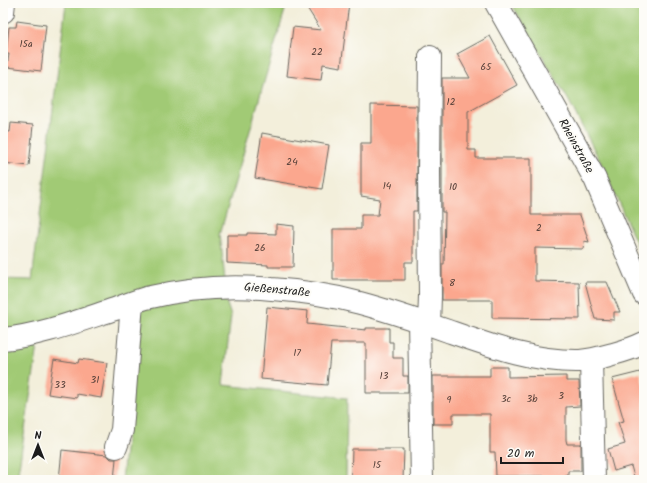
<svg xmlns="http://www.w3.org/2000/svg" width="647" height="483" font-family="Kalam,sans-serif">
	<rect width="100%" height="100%" fill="#fdfcf7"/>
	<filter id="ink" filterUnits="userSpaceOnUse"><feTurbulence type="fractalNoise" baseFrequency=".025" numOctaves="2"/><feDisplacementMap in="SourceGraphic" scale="8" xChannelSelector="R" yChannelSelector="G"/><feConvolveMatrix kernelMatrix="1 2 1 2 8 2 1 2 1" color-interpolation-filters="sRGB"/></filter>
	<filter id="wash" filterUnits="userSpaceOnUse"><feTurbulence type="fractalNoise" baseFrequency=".012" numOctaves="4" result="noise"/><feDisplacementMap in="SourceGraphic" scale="16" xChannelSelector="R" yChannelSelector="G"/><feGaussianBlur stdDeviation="0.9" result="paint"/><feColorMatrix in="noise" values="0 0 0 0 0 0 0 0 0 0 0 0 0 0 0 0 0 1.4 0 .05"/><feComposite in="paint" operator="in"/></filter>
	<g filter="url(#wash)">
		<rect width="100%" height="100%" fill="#f3efdb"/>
		<path fill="#a1ca75" stroke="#5e7348" d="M66,3H287L220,234L225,280L3,332V279L32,280Z
			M511,3H644V261L603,167L569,101Z
			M225,298L231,316L223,385L347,398L346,480H122L139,310L174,302Z
			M39,340L17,480H3V349Z"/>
		<g id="blocks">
			<path fill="#fba78e" d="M304,3H349L341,67L323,64L321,80L287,76L293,27L321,30Z
				M17,21L46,25L41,71L7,67L9,54H6L9,27H16Z
				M490,36L517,85L468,112V150H476V158H531V215H580L589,242L584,241L583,249L535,248V281L579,282L580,319L492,318V300H442V264H444L445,212H442V78H470L457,54Z
				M371,105L417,106V211H413V262H405V280H333V229H361V215H378L380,199L361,196V143H371Z
				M11,123L33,125L29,166L3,163V131L10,132Z
				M262,133L329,145L322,189L255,178Z
				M276,224L294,226L293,267H268V265L227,263V235H247V233L276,234Z
				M585,282H607L620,312H614V320L595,319Z
				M267,307L308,311L307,324L366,330V328H389V342H393V358H403V376H408V393H366V343H331L327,385L261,379Z
				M54,359L78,363L79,359L107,363L101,398L77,394V398L48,394Z
				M490,367H508V377L566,376V381H579L580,406L566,407V440L567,444H581V471H568V476H496L495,452H490V414H453V424H433V376H490Z
				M640,372L644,387V480H635L631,466L614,471L608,449L625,444L618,422L624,421L612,379Z
				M352,449H404L403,480H351Z
				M62,450L107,455L111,459H116L114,480H59Z"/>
		</g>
	</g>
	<g filter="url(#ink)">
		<use href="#blocks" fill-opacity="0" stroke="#67665f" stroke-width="1"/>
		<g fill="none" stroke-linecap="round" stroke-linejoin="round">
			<g stroke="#67665f" stroke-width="24">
				<path id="minor" d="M496,3L595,179L644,294
					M3,12L4,3
					M419,321L422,480
					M429,325L430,296L429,172L430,57
					M3,339C41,335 78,321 115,309C125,305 136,301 146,298C187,288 230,285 272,289C301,291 331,295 360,303C390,311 419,321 448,331C491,346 535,362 580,361C592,360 602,357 613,354C624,351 634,348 644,343
					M591,360L594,480
					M116,447L122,430L132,303"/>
			</g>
			<use href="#minor" stroke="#fff" stroke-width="22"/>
		</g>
	</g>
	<g text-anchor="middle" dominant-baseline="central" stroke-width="4" stroke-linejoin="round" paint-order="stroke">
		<g font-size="10" fill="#543f38">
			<text x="26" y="44">15a</text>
			<text x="317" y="52">22</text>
			<text x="486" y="67">65</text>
			<text x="451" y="102">12</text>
			<text x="292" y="162">24</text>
			<text x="387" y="186">14</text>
			<text x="453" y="187">10</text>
			<text x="539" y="228">2</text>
			<text x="260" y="248">26</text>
			<text x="452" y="283">8</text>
			<text x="297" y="353">17</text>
			<text x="384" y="376">13</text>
			<text x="95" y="380">31</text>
			<text x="60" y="385">33</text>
			<text x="561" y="396">3</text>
			<text x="506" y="399">3c</text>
			<text x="532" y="399">3b</text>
			<text x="449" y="400">9</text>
			<text x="377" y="465">15</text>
		</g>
		<g font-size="12" fill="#1c1c1c" stroke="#fdfcf7">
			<text transform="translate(576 146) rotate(61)">Rheinstraße</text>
			<text transform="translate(277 290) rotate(5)">Gießenstraße</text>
		</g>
	</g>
	<rect width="647" height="483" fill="none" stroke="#fdfcf7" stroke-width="16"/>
	<g transform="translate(38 445)" stroke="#fdfcf7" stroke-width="3" paint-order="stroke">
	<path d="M0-3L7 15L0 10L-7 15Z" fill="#1c1c1c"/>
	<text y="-6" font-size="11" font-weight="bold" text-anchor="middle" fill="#1c1c1c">N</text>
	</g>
	<path d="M501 457v6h62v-6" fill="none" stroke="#1c1c1c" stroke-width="2"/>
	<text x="507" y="457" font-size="12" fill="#1c1c1c" stroke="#fdfcf7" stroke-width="3" paint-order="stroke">20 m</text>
</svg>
